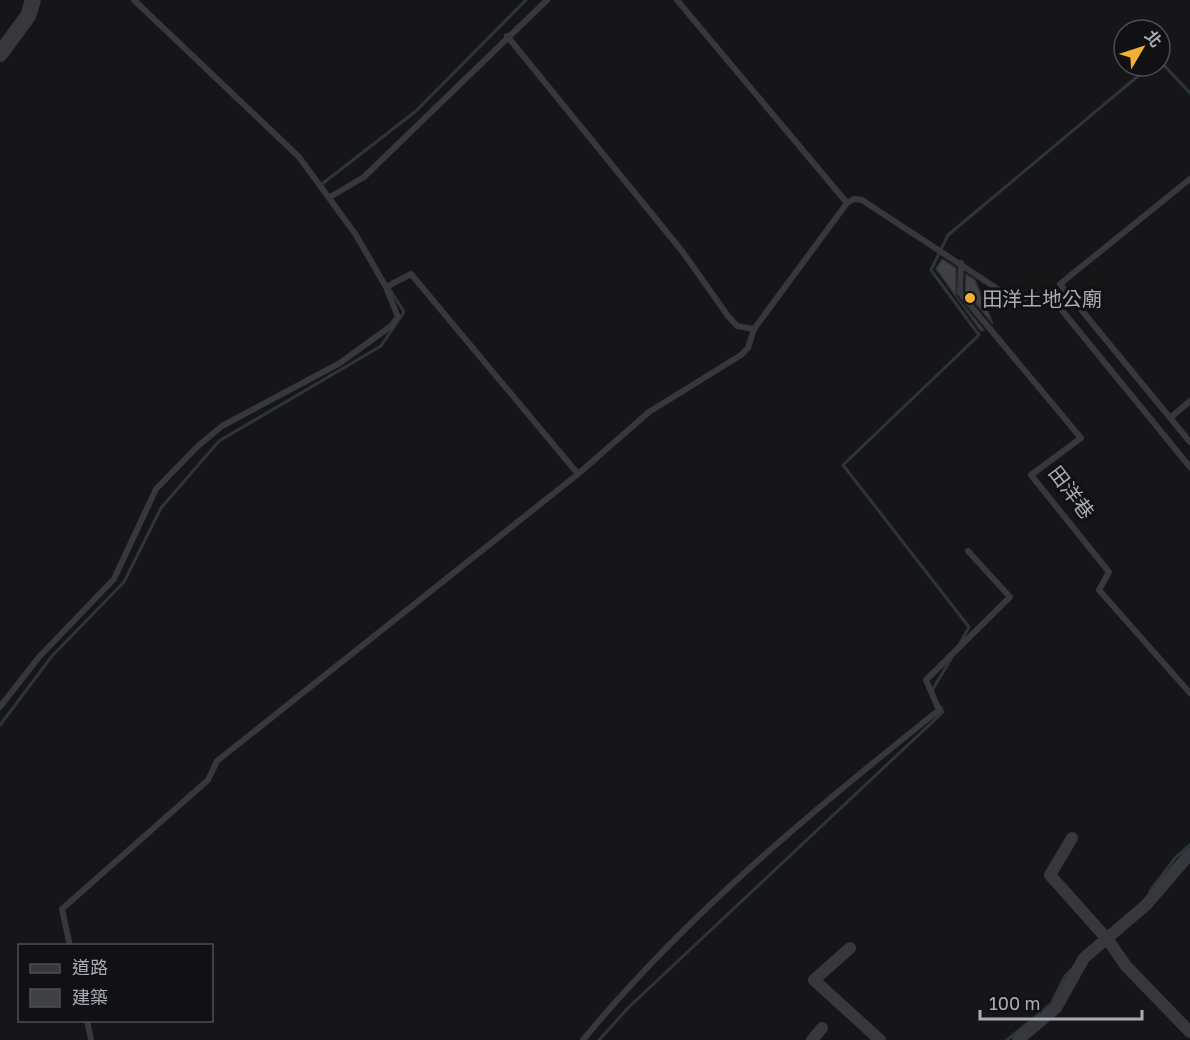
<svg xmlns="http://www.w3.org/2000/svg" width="1190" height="1040" font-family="'Golos Text','Noto Sans TC',sans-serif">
	<rect width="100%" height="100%" fill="#161618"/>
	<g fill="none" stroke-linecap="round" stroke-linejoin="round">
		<path stroke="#2c353c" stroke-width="3" d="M1160,61L1190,93
			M323,187L322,184L416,111L526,0
			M959,645L969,627L843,465L979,335L931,270L948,235L1150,66
			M931,692L951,659
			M0,725L52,656L124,582L161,508L219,441L381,346L404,312L389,288
			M1150,891L1176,857L1190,845
			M599,1040L629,1007L943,712L941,707
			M1007,1040L1051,1004L1065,976L1071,970"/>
	</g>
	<path fill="#404145" stroke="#303034" stroke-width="1.5" d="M942,259L956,268V296L984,330L981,331L936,269Z
		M966,274L975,280L993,324L965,291Z"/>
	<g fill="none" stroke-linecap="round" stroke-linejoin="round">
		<path stroke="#37383d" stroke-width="6" d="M677,0L847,203L854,199L862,200L1016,301L1036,295L1051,297L1190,467
			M507,36L682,251L728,316L737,326L754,329
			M1190,179L1060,284L1190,442
			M330,197L364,177L547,0
			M961,263L960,293L1081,438L1031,475L1109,572L1099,590L1190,693
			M386,287L411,274L578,474
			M1170,418L1190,401
			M0,707L39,657L114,579L156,489L198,446L222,426L340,363L391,326L398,317L386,287L356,235L299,157L134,0
			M70,946L62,909L208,780L217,761L578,474L649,412L741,355L748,348L754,329L847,203
			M87,1020L91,1040
			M583,1040C686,915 812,811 939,710L926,680L1010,597L968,551"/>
		<path stroke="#37383d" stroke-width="12" d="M1072,838L1050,875L1108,940L1126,966L1190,1032
			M850,948L814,980L880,1040
			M812,1040L822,1028
			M1018,1040L1056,1008L1084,958L1146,905L1190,854"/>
		<path stroke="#37383d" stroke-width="16" d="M0,54L28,16L33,0"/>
	</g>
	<circle fill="#f2b134" stroke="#111113" stroke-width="2" cx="970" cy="298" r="6"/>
	<g text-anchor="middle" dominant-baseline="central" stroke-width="6" stroke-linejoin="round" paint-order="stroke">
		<g font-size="20" fill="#a8adb8" stroke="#111113" text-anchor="start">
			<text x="982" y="298">田洋土地公廟</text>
		</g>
		<g font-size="20" fill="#a8adb8" stroke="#111113">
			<text transform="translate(1072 492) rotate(53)">田洋巷</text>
		</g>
	</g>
	<rect x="18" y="944" width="195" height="78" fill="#111113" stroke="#4d4f55" stroke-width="1.5"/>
	<rect x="30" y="964" width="30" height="9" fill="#37383d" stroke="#4d4f55" stroke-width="1.5"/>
	<text x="72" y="974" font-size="18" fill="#a8adb8">道路</text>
	<rect x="30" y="989" width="30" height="18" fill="#404145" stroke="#4d4f55" stroke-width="1.5"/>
	<text x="72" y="1004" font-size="18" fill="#a8adb8">建築</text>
	<g transform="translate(1142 48) rotate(51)"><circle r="28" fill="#111113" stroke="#4d4f55" stroke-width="1.5"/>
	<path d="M0-4.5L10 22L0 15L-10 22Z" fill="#f2b134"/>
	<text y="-9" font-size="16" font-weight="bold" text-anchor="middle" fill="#a8adb8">北</text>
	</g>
	<path d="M980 1010v9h162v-9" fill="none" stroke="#a8adb8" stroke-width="3"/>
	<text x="989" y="1010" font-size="18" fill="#a8adb8" stroke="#111113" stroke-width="4.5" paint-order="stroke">100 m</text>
</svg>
